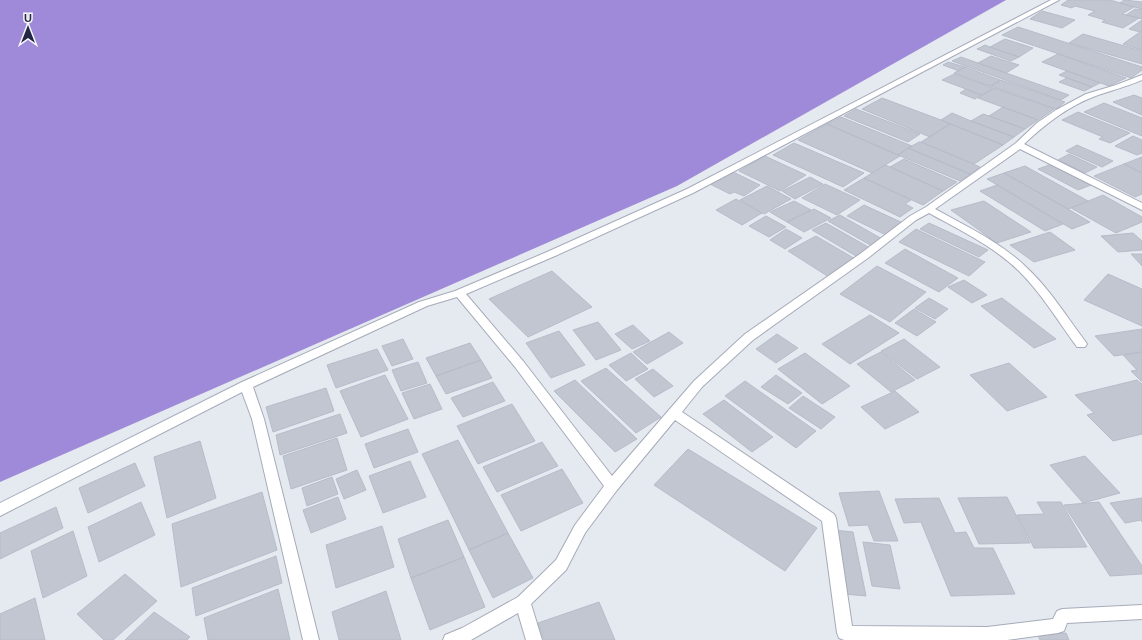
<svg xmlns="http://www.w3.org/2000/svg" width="1142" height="640" font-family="Helvetica,sans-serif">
	<rect width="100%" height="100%" fill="#e5e9f0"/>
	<path fill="#9f89d9" d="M0,0H1006L677,186L0,482Z"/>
	<path fill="#c1c6d1" stroke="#b7bcca" d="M1068,0H1110L1134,7L1122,14L1139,18L1123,28L1102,22L1105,20L1088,15L1095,11L1075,6L1072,8L1061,5Z
		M1124,0L1142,2V9L1120,3Z
		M1135,9L1142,10V19L1126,15Z
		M1042,11L1075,20L1062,28L1030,19Z
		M1142,20V30L1140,32L1129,29Z
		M1018,27L1142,67V70L1131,78L1002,35Z
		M1142,30V50L1123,44L1140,32Z
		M1083,34L1142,51V64L1069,43Z
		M1005,39L1033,48L1019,57L990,47Z
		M985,45L990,47L1019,57L1011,61L977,49Z
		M1058,54L1126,78L1109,86L1042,62Z
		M991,56L1019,65L1006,73L978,63Z
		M961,57L1006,73L1069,95L1061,100L952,61Z
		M948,62L965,67L959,71L943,65Z
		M965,67L1000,80L990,86L954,73Z
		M1067,71L1100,83L1092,87L1059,75Z
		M954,74L993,88L982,95L942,80Z
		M1067,78L1092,87L1084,91L1059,82Z
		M1001,80L1065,102L1056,109L991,86Z
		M994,88L1054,109L1038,120L978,98Z
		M966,89L981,95L975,99L960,93Z
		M1134,95L1142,98V115L1113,102Z
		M882,98L941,120L950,124L930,137L862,109Z
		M1104,103L1142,118V136L1084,112Z
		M1003,107L1038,120L1025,129L989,116Z
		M856,109L920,134L908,142L844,116Z
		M1078,112L1130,133L1110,143L1099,139L1103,137L1062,120Z
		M952,113L971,121L1014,137L1003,145L941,120Z
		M983,114L989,116L1025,129L1014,137L971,121Z
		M841,117L912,146L898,155L827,124Z
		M827,124L898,155L900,156L872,173L798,140Z
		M950,124L1003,145L974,164L921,142Z
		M1133,136L1142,140V153L1137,155L1115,146Z
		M919,142H921L980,167L970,174L908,148Z
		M794,143L864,173L843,187L773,155Z
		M1077,145L1113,161L1102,167L1066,151Z
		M908,148L970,174L960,181L898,155Z
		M1069,154L1097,167L1085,173L1058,160Z
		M765,156L806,175L780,191L739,171Z
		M1142,157V173L1124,164Z
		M904,159L957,182L943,191L890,167Z
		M1052,164L1091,185L1078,190L1038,169Z
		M1124,164L1142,173V194L1135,197L1094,176Z
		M885,165L890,167L943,191L923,205L864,178Z
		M1025,166L1088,201L1068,209L1004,173Z
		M731,171L760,185L744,196L734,192L730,194L710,184Z
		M1004,173L1068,209L1090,222L1072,229L987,179Z
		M810,177L823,184L795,199L782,191Z
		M864,178L911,200L905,204L913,208L900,217L844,190Z
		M825,184L860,200L837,215L802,198Z
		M997,185L1063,224L1045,231L980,191Z
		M767,186L791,199L764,214L740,200Z
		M1103,195L1142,217V222L1116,233L1071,208Z
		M736,199L762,213L742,225L716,210Z
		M794,201L811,210L787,222L770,212Z
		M984,201L1031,232L997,243L951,210Z
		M864,205L903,223L886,235L847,216Z
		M814,209L831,218L804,232L787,222Z
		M840,215L884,240L872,246L828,221Z
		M766,216L786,227L769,237L749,226Z
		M826,223L870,248L856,256L812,230Z
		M929,223L988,250L979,257L920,229Z
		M786,229L802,238L785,249L770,240Z
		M916,229L985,262L969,276L899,242Z
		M1050,232L1075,250L1034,262L1010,245Z
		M1133,233L1142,241V250L1118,252L1101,236Z
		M816,236L857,260L829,277L788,251Z
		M905,249L958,278L939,292L885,263Z
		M1131,254H1142V266Z
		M877,266L926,292L890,322L840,294Z
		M552,271L592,307L528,337L489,299Z
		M1108,274L1142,289V326L1084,300Z
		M964,280L987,295L972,303L948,287Z
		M929,298L948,309L935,319L915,308Z
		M1002,298L1056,339L1034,348L981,306Z
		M914,309L936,322L917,336L895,323Z
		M870,315L899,333L850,364L822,344Z
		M598,322L621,350L596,360L573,330Z
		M633,325L650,341L632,349L615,334Z
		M1142,329V352L1114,356L1095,336Z
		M559,331L585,365L551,378L526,343Z
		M669,332L683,343L647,364L633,352Z
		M777,334L798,348L776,363L756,349Z
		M403,339L413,359L392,366L382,346Z
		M904,339L940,367L917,379L881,351Z
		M470,343L481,360L436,376L426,358Z
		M377,349L388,370L336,388L327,365Z
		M881,352L915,380L891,392L857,364Z
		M1142,352V381H1141L1131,371L1137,370L1123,355Z
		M631,353L648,369L626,381L609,365Z
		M805,353L850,386L822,404L778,369Z
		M481,360L492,378L446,394L436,376Z
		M418,362L427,383L401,391L392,370Z
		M1009,363L1047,397L1007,411L970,375Z
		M606,368L661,417L636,433L581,381Z
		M653,369L673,386L654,397L635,379Z
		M385,375L408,419L361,437L340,391Z
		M776,375L802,393L788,404L761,387Z
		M575,380L637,439L615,452L554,391Z
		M1137,380L1142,384V434L1113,441L1087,415L1094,413L1075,395Z
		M745,381L816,431L796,448L725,396Z
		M493,382L505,401L463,417L451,398Z
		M430,384L442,409L414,419L402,393Z
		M326,388L334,411L273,432L266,407Z
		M895,391L919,412L885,429L861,407Z
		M803,396L835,417L821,429L789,408Z
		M724,400L773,437L752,452L703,414Z
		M512,404L535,441L478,464L457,426Z
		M340,414L347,433L280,455L276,435Z
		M408,429L418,452L374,468L365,444Z
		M337,438L347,470L291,489L283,456Z
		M458,440L508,533L469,550L422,454Z
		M200,441L216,498L167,518L154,457Z
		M542,442L558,466L497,492L483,467Z
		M688,449L817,528L785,571L654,485Z
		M1085,456L1120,493L1083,503L1050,465Z
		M410,461L426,497L383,513L369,476Z
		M135,463L145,486L88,513L79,488Z
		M562,469L583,503L521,531L501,495Z
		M357,470L366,490L344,499L336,479Z
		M332,477L338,494L307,506L302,488Z
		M879,491L898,541H874L868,525L849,526L839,493Z
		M262,492L277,550L181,587L172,524Z
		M338,497L346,519L311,533L303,510Z
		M1007,497L1030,543L979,544L958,498Z
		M939,498L955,533L966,532L974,548H993L1015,594L951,596L921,522L904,523L895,499Z
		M1142,498V522L1141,520L1125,523L1110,503Z
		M141,502L155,535L99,562L88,527Z
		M1037,502H1061L1087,547L1034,548L1017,515L1044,514Z
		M1099,502L1142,566V574L1110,576L1064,505Z
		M56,507L63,528L0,559V533Z
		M448,520L464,557L411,578L398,539Z
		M382,526L394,567L336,588L326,545Z
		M834,530L853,532L866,596L844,594Z
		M73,531L87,576L43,598L31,551Z
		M508,533L533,578L493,598L469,550Z
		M863,542L890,545L900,589L872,586Z
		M276,556L282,583L196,616L192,588Z
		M464,557L485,607L430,630L411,578Z
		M125,574L157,601L113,640H104L77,614Z
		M278,589L290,640H208L204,618Z
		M386,591L401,640H339L332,612Z
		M35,598L45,640H0V614Z
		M599,602L615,640H544L538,623Z
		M154,612L190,637L187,640H125Z
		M1037,633H1066L1069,640H1040Z"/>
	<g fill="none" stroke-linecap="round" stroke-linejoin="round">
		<g stroke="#a7abb9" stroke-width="2">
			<path id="minor" d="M1051,0H1059L693,193L555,256L466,294L523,361L612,476L694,381L745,334L860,254L910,216L926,207L1016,143L1037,123L1056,110L1086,94L1116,85L1142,75V80C1126,87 1109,91 1093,97C1067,107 1044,125 1024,144L1142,203V210L1020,149L935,209C966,226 1000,242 1026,267C1049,288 1066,316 1085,341L1087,344L1085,347H1077C1058,321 1042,294 1019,271C993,246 960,230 929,213L916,220L868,258L753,340L702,387L682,412L834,514L836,518L852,626L987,627L1053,619L1057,611L1062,609L1142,605V619L1067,623L1064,631L1058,633L1007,640H844L839,638L837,633L822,521L675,420L617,490L585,533L566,570L531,604L542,640H526L518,613L471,640H443L445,635L462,628L518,597L556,560L575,525L604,486L515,367L457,297L427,306L253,387L264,419L319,640H303L252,419L242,392L0,516V503L242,382L419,302L455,291L547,252L687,189Z"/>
		</g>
		<use href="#minor" fill="#fff" fill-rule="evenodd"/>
	</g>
	<g transform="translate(28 28)" stroke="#f7f8fb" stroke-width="3" paint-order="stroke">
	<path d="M0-3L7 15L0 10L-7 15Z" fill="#222744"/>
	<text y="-6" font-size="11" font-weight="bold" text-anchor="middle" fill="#222744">U</text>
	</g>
</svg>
